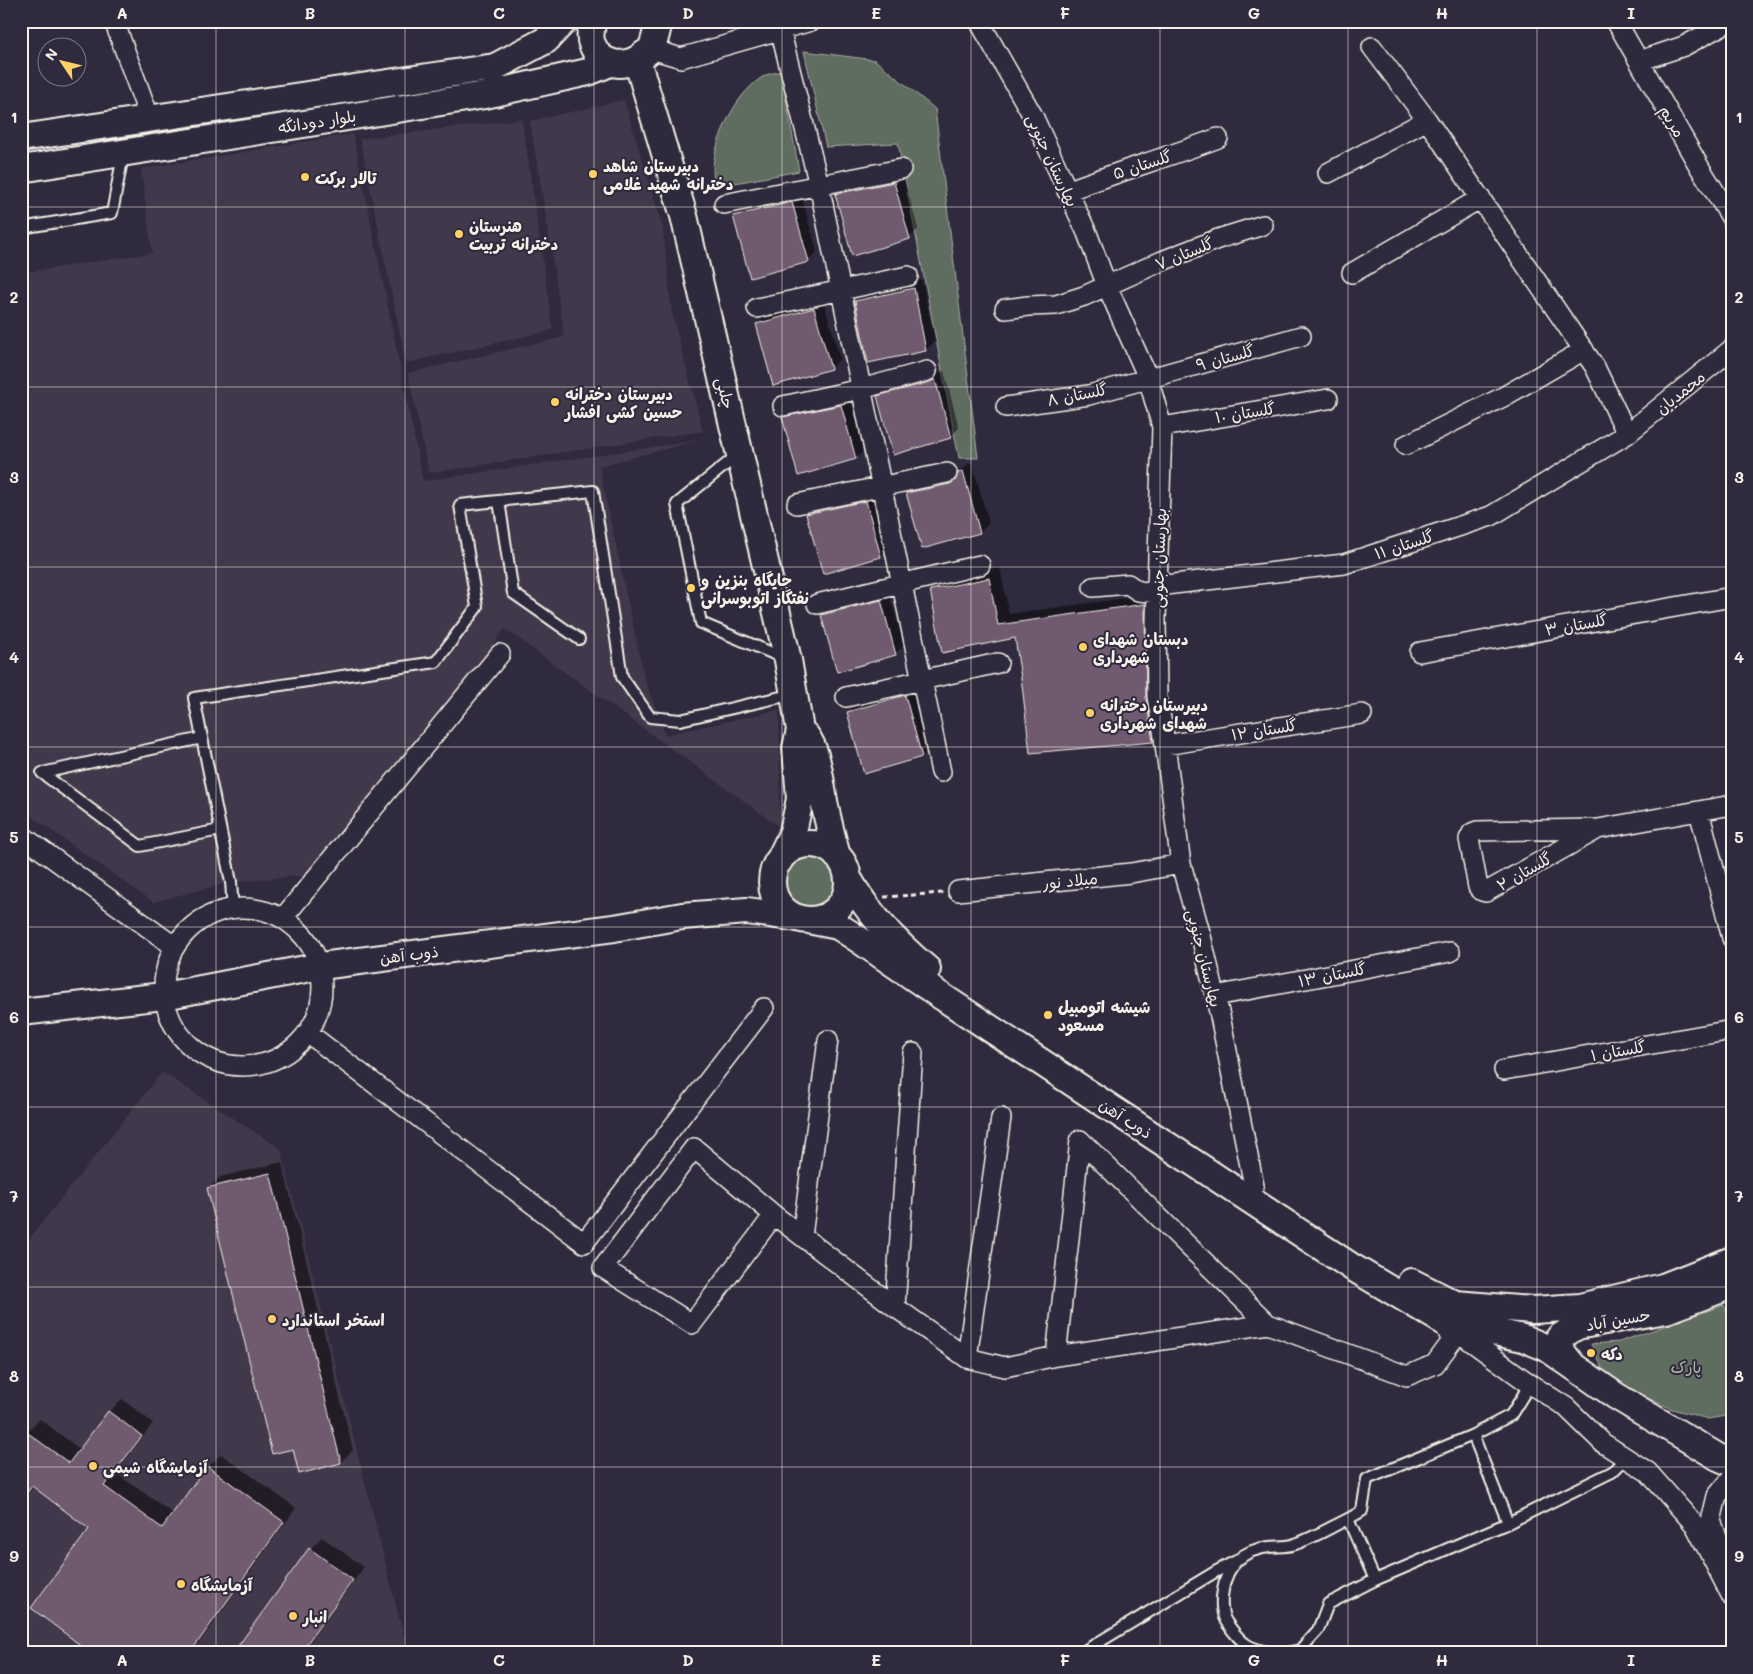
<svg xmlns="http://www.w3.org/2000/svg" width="1753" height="1674" font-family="Mali,'Playpen Sans Arabic',sans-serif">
	<rect width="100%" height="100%" fill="#2f2a3d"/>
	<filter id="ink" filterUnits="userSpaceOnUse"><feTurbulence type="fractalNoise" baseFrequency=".02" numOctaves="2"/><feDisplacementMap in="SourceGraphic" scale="10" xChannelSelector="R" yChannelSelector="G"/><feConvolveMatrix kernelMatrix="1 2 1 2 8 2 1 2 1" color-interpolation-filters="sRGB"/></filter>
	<g filter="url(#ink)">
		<path fill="#42384c" d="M624,100L663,228L672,313L703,431L429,473L408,373L564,337L551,247L530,121Z
			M522,119L553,330L406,363L360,139Z
			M353,134L423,481L700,440L599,466L644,677L665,735L779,710L780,827L505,629L318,874L231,882L153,902L21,809V273L152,253L141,169Z
			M162,1072L281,1149L408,1653H21V1249Z"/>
		<path fill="#5f6c61" stroke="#aaaea4" d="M804,51L875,60L935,109L978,458H959L898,143L826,147Z
			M781,71L799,171L714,187C714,178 712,168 714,159C720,129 738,90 766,75C771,73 777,72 781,71Z
			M811,849C847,857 853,890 824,912L784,903C769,877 781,853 811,849Z
			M1724,1305L1732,1326V1415L1708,1419L1672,1409L1625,1388L1606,1376L1591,1344L1619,1342Z"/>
		<path fill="#0007" d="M903,174L918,229L909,238L836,194L845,185Z
			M801,194L817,252L808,261L735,217L744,208Z
			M922,280L935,341L926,350L856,301L865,292Z
			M823,300L840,359L831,368L757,324L766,316Z
			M944,371L959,428L950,437L878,397L887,388Z
			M850,397L865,449L856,458L799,474L783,417L792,408Z
			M972,463L989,523L980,532L923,548L908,493L916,484L958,476L968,464Z
			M874,493L889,547L880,556L807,514L816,505Z
			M1000,567L1009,614L1156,594L1164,730L1153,741L1016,637L931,590L942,579Z
			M889,592L904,645L895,654L823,615L832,606Z
			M914,687L930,747L922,756L848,712L857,703Z
			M282,1162L353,1450L341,1462L208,1189L220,1177Z
			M122,1399L153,1423L116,1473L174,1514L208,1467L221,1454L296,1508L192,1653H90L91,1528L34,1486L21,1503V1440L27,1432L40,1419L81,1450L109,1412Z
			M322,1537L364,1567L302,1653H234L310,1549Z"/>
		<path fill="#705a6f" stroke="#f4f1e8" d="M894,182L910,239L852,256L835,194Z
			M792,202L809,262L750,278L733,216Z
			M914,288L926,351L868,363L855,301Z
			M814,308L831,369L773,386L756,324Z
			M935,379L951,438L893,455L877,396L930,382Z
			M841,405L856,459L798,476L782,417Z
			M963,471L980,533L922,549L906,493L950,484L955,481L958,473Z
			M866,501L881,557L823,574L806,514Z
			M989,578L998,625L1145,604L1146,697L1153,742L1030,753L1022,685L1015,638L942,653L930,590Z
			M881,600L896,655L837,672L821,615Z
			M905,695L922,757L864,774L847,712Z
			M270,1173L341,1463L299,1474L293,1449L272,1454L207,1188Z
			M108,1411L142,1436L104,1486L162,1528L207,1466L284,1522L190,1653H88L78,1645L79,1644L31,1608L89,1529L32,1486L21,1501V1428L69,1463Z
			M309,1548L353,1580L300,1653H233Z"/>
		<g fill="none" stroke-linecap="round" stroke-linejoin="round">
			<g stroke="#f4f1e8" stroke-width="14">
				<path id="service" d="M21,228L112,213L123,155
					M739,454L677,504L701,623L786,659
					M499,501L513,593L579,639
					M202,738L42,773L140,846L220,830
					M233,910L231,882L194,698L436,662L477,607L460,505L593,491L622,677L650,717L680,720L794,694
					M1530,1384L1511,1415L1473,1435L1367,1479L1362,1511L1348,1519L1375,1580L1508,1523L1612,1472L1625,1459
					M1473,1435L1508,1523
					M21,1649L27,1653
					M1081,1653L1215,1572L1234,1562
					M1277,1653C1250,1650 1242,1645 1227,1623C1221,1615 1221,1600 1223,1590C1227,1564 1243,1550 1269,1547C1277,1546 1285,1547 1292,1545C1310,1540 1331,1527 1348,1519
					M1286,1653L1300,1650L1318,1630L1328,1604L1375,1580"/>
			</g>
			<g stroke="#f4f1e8" stroke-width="22">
				<path id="minor" d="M114,21L150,119
					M979,21L1033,116L1087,233L1107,286L1148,378L1162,427L1156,620L1157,697L1163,730L1181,864L1201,936L1220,1016L1254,1186L1246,1197
					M1616,21L1700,168L1732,219
					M780,29L819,185L941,772
					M1372,47L1427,120L1595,367L1627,434
					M651,49L681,58L811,21
					M1639,61L1684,46L1730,21
					M1328,173L1427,120
					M1067,191C1117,172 1168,157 1218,138
					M724,204L901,169
					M1352,273L1481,198
					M757,308L908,276
					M1005,309L1028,306L1056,305L1084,296L1162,261L1218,239L1263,225
					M783,406L861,389L927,371
					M1006,407L1089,395L1301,336
					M1162,427L1328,399
					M1406,445L1503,397L1584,350
					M797,504L947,473
					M1157,586L1344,564L1491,516L1627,434L1732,349
					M1093,587L1128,584L1138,591L1157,593
					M817,604L980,565
					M1420,652L1732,597
					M846,697L998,663
					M1165,745L1362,714
					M1699,811L1732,938
					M1598,829L1486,892L1482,891L1478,887L1469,839L1472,833L1477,831L1598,829L1732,805
					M21,835L175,947
					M958,891L1131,873L1181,864
					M164 987a79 79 0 1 1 158 0a79 79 0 1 1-158 0Z
					M283,918L500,654
					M1215,996L1450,952
					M308,1033L584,1243L764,1008
					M1504,1070L1732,1030
					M1080,1140L1268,1324
					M774,1215L692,1324L603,1268L694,1148L774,1215L895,1307L967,1358L1005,1367L1056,1356L1268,1324L1407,1376L1435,1364L1452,1341L1443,1321
					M802,1236L828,1040
					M895,1307L913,1053
					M1450,1326L1530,1384L1566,1407L1603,1443L1648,1472L1695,1525L1732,1597
					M1056,1356L1080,1140
					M967,1358L1001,1118
					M1728,1565L1711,1521L1717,1496L1732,1478"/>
			</g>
			<g stroke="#f4f1e8" stroke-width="30">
				<path id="secondary" d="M593,21C591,28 589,37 592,44C601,67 626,69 643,55C646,53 650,51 652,47C655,40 657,30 659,21
					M637,60L684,216L788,660L800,730L796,748L800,799L793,832L779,861
					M21,138L495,67L546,40L564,21
					M21,169L485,95L588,72L610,63
					M806,736C819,752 821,790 826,811C829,826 833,841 837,856
					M772 882a38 38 0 1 1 76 0a38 38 0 1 1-76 0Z
					M848,878C868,914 896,943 927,969
					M808,920L838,926L858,939L935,992L1352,1267L1443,1321L1523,1338L1547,1348L1616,1396L1718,1457L1732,1463
					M21,1012L164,996L321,966L614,928L682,916L747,911L798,918
					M1411,1282L1455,1304L1533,1310L1580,1307L1663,1287L1732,1260
					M1574,1367L1562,1352L1560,1337L1577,1326L1666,1310L1732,1285"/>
			</g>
			<path stroke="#f4f1e8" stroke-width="3" stroke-dasharray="5 4" stroke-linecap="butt" d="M884,897L943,893"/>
			<use href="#service" stroke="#2f2a3d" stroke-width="10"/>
			<use href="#minor" stroke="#2f2a3d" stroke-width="19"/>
			<use href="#secondary" stroke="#2f2a3d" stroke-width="26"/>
		</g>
	</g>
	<path fill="none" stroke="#f4f1e8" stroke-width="1" stroke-opacity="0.55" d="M216,21V1653M405,21V1653M594,21V1653M782,21V1653M971,21V1653M1160,21V1653M1348,21V1653M1537,21V1653M21,207H1732M21,387H1732M21,567H1732M21,747H1732M21,927H1732M21,1107H1732M21,1287H1732M21,1467H1732"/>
	<g fill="#ffd166" stroke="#2f2a3d" stroke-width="2">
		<circle cx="593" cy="174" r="5"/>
		<circle cx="305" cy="177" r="5"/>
		<circle cx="459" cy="234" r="5"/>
		<circle cx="555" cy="402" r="5"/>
		<circle cx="691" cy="588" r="5"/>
		<circle cx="1083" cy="647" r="5"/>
		<circle cx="1090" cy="713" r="5"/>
		<circle cx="1048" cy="1015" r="5"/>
		<circle cx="272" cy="1319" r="5"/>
		<circle cx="1591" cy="1353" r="5"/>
		<circle cx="93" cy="1466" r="5"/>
		<circle cx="181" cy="1584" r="5"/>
		<circle cx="293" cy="1616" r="5"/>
	</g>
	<g text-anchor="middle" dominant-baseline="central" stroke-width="4" stroke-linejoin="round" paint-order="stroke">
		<g font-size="16" fill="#f4f1e8" stroke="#2f2a3d">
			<text transform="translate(317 121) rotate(-9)">بلوار دودانگه</text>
			<text transform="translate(1673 121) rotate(60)">مریم</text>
			<text transform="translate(1053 160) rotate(65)">بهارستان جنوبی</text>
			<text transform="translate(1142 164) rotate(-18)">گلستان ۵</text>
			<text transform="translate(1184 253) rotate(-22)">گلستان ۷</text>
			<text transform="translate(1225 357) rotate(-15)">گلستان ۹</text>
			<text transform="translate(1680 392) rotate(-39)">محمدیان</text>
			<text transform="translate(726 393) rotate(77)">چلبی</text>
			<text transform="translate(1077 394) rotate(-11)">گلستان ۸</text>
			<text transform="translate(1245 412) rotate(-9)">گلستان ۱۰</text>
			<text transform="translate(1404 544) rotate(-18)">گلستان ۱۱</text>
			<text transform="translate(1158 558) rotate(-88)">بهارستان جنوبی</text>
			<text transform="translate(1576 624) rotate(-10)">گلستان ۳</text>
			<text transform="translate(1264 729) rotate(-9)">گلستان ۱۲</text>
			<text transform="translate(1524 871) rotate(-30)">گلستان ۲</text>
			<text transform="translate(1070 880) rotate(-6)">میلاد نور</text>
			<text transform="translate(409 954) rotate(-7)">ذوب آهن</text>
			<text transform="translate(1205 958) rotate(76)">بهارستان جنوبی</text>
			<text transform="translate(1332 974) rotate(-11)">گلستان ۱۳</text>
			<text transform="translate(1618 1050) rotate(-10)">گلستان ۱</text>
			<text transform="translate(1126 1118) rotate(33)">ذوب آهن</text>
			<text transform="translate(1618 1319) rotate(-10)">حسین آباد</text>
		</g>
		<g font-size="16" font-weight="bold" fill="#f4f1e8" stroke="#2f2a3d" text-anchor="start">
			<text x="603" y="165">دبیرستان شاهد<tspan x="603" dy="18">دخترانه شهید غلامی</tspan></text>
			<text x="315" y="177">تالار برکت</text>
			<text x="469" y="225">هنرستان<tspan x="469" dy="18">دخترانه تربیت</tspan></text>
			<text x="565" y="393">دبیرستان دخترانه<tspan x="565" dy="18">حسین کشی افشار</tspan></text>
			<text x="701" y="579">جایگاه بنزین و<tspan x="701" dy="18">نفتگاز اتوبوسرانی</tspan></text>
			<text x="1093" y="638">دبستان شهدای<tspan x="1093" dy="18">شهرداری</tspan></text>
			<text x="1100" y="704">دبیرستان دخترانه<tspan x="1100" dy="18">شهدای شهرداری</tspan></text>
			<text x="1058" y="1006">شیشه اتومبیل<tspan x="1058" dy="18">مسعود</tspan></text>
			<text x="282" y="1319">استخر استاندارد</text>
			<text x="1601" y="1353">دکه</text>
			<text x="103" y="1466">آزمایشگاه شیمی</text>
			<text x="191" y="1584">آزمایشگاه</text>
			<text x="303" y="1616">انبار</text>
		</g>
		<g font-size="16" fill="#b1b5ab" stroke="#2f2a3d">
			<text x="1686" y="1366">پارک</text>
		</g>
	</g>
	<rect width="1753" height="1674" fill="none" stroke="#2f2a3d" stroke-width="55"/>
	<g transform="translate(62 62) rotate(305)"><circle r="24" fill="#2f2a3d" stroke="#7e7a81"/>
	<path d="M0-4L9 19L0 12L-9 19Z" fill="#ffd166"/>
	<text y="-8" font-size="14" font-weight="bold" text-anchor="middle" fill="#f4f1e8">N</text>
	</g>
	<rect x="28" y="28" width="1698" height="1618" fill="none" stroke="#f4f1e8" stroke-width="2"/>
	<g font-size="16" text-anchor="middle" font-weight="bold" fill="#f4f1e8">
		<text x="122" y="19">A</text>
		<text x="310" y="19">B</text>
		<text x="499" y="19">C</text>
		<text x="688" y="19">D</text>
		<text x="876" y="19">E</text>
		<text x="1065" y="19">F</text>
		<text x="1254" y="19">G</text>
		<text x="1442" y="19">H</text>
		<text x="1631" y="19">I</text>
		<text x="14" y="123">1</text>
		<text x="1739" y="123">1</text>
		<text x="14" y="303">2</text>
		<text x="1739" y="303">2</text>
		<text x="14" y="483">3</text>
		<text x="1739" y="483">3</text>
		<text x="14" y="663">4</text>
		<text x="1739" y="663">4</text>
		<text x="14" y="843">5</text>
		<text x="1739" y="843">5</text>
		<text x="14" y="1023">6</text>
		<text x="1739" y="1023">6</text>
		<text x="14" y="1202">7</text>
		<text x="1739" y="1202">7</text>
		<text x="14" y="1382">8</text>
		<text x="1739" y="1382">8</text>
		<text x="14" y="1562">9</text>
		<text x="1739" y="1562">9</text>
		<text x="122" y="1666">A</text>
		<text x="310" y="1666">B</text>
		<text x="499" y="1666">C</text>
		<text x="688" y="1666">D</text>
		<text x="876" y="1666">E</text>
		<text x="1065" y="1666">F</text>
		<text x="1254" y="1666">G</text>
		<text x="1442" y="1666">H</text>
		<text x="1631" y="1666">I</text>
	</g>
</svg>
